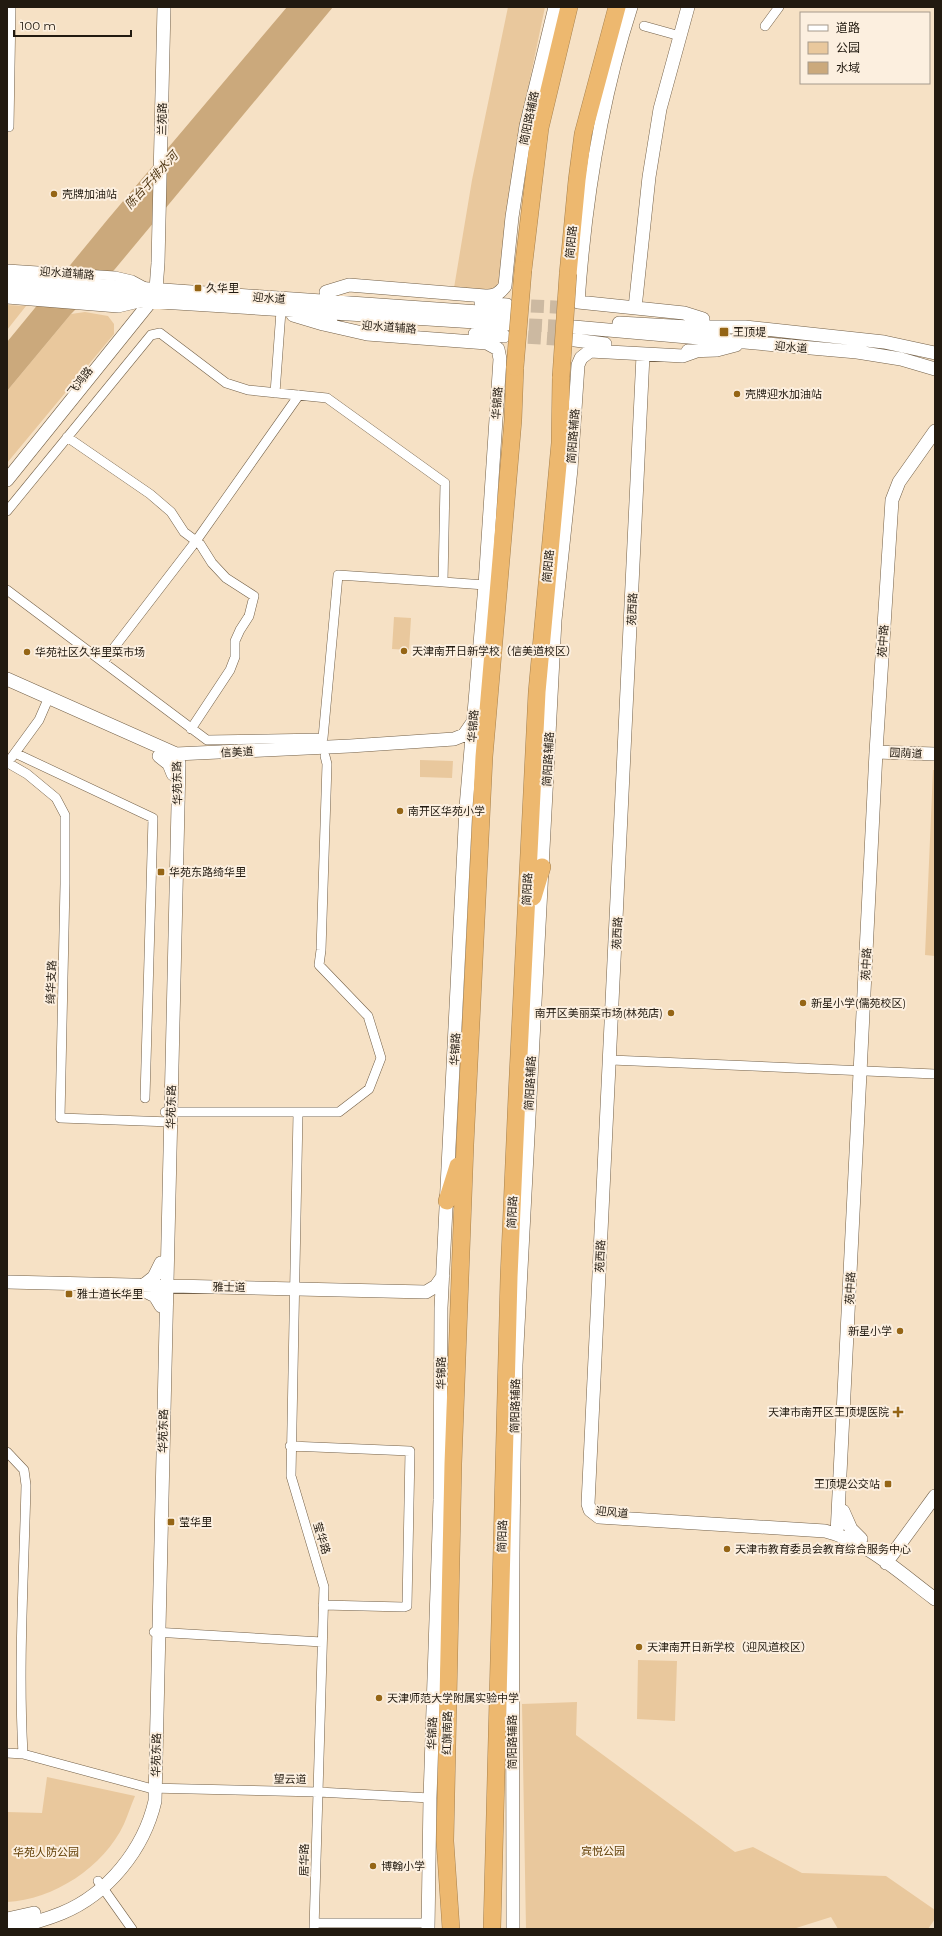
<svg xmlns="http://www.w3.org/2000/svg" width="942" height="1936" font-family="Montserrat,'Noto Sans SC',sans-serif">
	<rect width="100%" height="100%" fill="#f6e1c5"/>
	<path fill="#e9c89d" d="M508,7H545L522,117L500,278L498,286L490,291L454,288L472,180Z
		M7,305L26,306L7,330Z
		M85,312L108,316L114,324V334L7,463V391L71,314Z
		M394,617L411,618L409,650L392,649Z
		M420,760L453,761L452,778L420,777Z
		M933,770H935V956L925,955Z
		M638,1660L677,1661L675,1721L637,1719Z
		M577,1702L576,1735L735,1852L753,1847L802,1873L886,1876L935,1910V1919L928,1929H838L831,1917L793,1929H526L522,1704Z
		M47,1777L135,1796C131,1805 128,1815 124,1824C104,1867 53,1900 7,1902V1812L42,1813Z"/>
	<path fill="#cba97c" d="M287,7H333L115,269L71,314L7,391V342L108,219Z"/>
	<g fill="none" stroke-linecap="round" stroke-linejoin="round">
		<path stroke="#ccb9a1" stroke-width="13" stroke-dasharray="13 6" stroke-linecap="butt" d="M512,305L574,308
			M510,324L573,327
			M509,336L572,340"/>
		<g stroke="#736048" stroke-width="10">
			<path id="street" d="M644,26L680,36
				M765,26L779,7
				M9,127L11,7
				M7,269L115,276L132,280L145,287
				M7,299L118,308L139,303
				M275,393L281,311
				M67,437L150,494L171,512L184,532L200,544L212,563L226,578L254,596L249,616L240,630L235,641V657L230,670L191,729
				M7,511L151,335L160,333L226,383L248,390L327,398L445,483L443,582L338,575L323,738L207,740L7,590
				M443,582L485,585
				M103,662L196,541L299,395
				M15,753L153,818L145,1098
				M12,757L39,720L49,697
				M8,763L27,774L56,798L65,815V884L60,1118L171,1122
				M611,1060L935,1074
				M165,1112H339L369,1089L381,1058L368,1016L319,965L321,950L327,764L325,756
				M298,1113L291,1476L324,1587L314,1929
				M290,1446L410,1451L407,1606L404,1607L323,1605
				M7,1452L24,1470L26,1485C24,1574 18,1665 23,1754L7,1753
				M154,1632L322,1642
				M23,1754L149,1788L318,1792L430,1798
				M98,1881L132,1929
				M315,1923H428"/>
		</g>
		<g stroke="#736048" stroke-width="14">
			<path id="secondary" d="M631,7C600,103 585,201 578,302L684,313L703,319
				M7,279L508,314
				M7,290L144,301L507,324
				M326,292L349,285L485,296C495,296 499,294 505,286L512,217L526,126L555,7
				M481,303L507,305
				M635,308L649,177L660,109L688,7
				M293,315L323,324H332
				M619,323L689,327H745L884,342L935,353
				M323,324L367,334L487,343L498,349L500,359L485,585L466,807L441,1308L440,1500L430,1798L428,1929
				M574,327L857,352L901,359L935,369
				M475,334L504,336
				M575,340L605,344
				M688,351L717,350L736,345
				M643,355L588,1504L590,1510L599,1517L825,1531C867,1541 901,1574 935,1599
				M7,480L151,301L156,289L158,263L164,7
				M7,679L176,754L350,746L454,739L464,735L473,722
				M876,752L935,754
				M159,756L169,764L173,774
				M7,1282L426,1292L436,1286L443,1276
				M144,1285L154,1277L161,1263
				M143,1290L155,1296L161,1306
				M843,1511L851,1529L861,1539
				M837,1534L876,752L892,500L899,482L935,431
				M886,1563L935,1496
				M7,1919L34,1913
				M8,1929C26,1925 45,1920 62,1913C108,1894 144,1849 155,1801L179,763L176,754
				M513,1929C513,1741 511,1553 516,1365L555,620L571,469L578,365L581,358L590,351L683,356L697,351"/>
		</g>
		<g stroke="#a6814e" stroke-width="18">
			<path id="highway" d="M523,270L540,128L569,7
				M568,274L577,180L583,134L617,7
				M533,897L542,867
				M447,1201L458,1166
				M451,1929L445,1841L453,1464L465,1145L484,757L513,420L515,367
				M492,1929L509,1277L517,1095L537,692L560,443L561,377"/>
		</g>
		<use href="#street" stroke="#fff" stroke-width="9"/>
		<use href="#secondary" stroke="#fff" stroke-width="13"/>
		<use href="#highway" stroke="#edb86f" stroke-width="17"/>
		<g stroke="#a6814e" stroke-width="18" stroke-linecap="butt">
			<path id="highway-bridge" d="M515,367L523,270
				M561,377L568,274"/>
		</g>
		<use href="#highway-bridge" stroke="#edb86f" stroke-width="17"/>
	</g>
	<g fill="#956515" stroke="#fcefdf" stroke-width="1.5">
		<circle cx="54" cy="194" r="4"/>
		<rect x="194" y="284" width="8" height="8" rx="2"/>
		<rect x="719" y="327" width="10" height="10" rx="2"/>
		<circle cx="737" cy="394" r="4"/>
		<circle cx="404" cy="651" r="4"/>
		<circle cx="27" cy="652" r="4"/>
		<circle cx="400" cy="811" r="4"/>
		<rect x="157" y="868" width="8" height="8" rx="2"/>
		<circle cx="803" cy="1003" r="4"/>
		<circle cx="671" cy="1013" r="4"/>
		<rect x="65" y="1290" width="8" height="8" rx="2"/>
		<circle cx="900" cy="1331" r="4"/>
		<path d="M896 1406h4v4h4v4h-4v4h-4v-4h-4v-4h4z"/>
		<rect x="884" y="1480" width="8" height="8" rx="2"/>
		<rect x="167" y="1518" width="8" height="8" rx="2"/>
		<circle cx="727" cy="1549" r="4"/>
		<circle cx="639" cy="1647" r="4"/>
		<circle cx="379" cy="1698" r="4"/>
		<circle cx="373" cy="1866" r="4"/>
	</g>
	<g text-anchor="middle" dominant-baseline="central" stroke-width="4" stroke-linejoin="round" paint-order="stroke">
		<g font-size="11" fill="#221a10" stroke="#fcefdf">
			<text transform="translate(529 118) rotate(-78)">简阳路辅路</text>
			<text transform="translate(162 119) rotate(-89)">兰苑路</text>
			<text transform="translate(571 242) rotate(-85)">简阳路</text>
			<text transform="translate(67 273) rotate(4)">迎水道辅路</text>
			<text transform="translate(269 298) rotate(4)">迎水道</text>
			<text transform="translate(389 327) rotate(4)">迎水道辅路</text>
			<text transform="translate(791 347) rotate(5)">迎水道</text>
			<text transform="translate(80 381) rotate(-52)">飞鸿路</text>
			<text transform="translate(497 403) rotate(-86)">华锦路</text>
			<text transform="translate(573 436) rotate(-86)">简阳路辅路</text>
			<text transform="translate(548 566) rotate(-85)">简阳路</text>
			<text transform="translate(632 609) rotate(-87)">苑西路</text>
			<text transform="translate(883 641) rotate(-86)">苑中路</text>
			<text transform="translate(473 726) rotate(-86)">华锦路</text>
			<text transform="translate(237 752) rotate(-3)">信美道</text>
			<text transform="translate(906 753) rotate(3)">园荫道</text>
			<text transform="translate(548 759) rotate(-87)">简阳路辅路</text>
			<text transform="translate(177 783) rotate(-91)">华苑东路</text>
			<text transform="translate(527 889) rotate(-87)">简阳路</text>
			<text transform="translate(617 933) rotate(-87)">苑西路</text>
			<text transform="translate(866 964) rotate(-87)">苑中路</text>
			<text transform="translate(51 982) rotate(-88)">绮华支路</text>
			<text transform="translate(455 1049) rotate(-87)">华锦路</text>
			<text transform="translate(530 1083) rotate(-87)">简阳路辅路</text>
			<text transform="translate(171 1107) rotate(-89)">华苑东路</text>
			<text transform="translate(512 1212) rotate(-87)">简阳路</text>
			<text transform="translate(600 1256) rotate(-87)">苑西路</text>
			<text transform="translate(229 1287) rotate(1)">雅士道</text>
			<text transform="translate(850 1288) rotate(-87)">苑中路</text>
			<text transform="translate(441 1373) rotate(-90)">华锦路</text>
			<text transform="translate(515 1406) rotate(-89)">简阳路辅路</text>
			<text transform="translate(163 1431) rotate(-89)">华苑东路</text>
			<text transform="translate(612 1512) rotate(6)">迎风道</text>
			<text transform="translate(502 1536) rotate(-88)">简阳路</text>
			<text transform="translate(322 1538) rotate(73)">莹华路</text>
			<text transform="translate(432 1733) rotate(-88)">华锦路</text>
			<text transform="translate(447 1733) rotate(-89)">红旗南路</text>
			<text transform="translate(512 1742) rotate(-90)">简阳路辅路</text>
			<text transform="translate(156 1755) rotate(-89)">华苑东路</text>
			<text transform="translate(290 1779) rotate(1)">望云道</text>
			<text transform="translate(304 1860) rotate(-89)">居华路</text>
		</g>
		<g font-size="11" fill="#221a10" stroke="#fcefdf" text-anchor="start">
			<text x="62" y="194">壳牌加油站</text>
			<text x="206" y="288">久华里</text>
			<text x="733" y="332">王顶堤</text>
			<text x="745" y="394">壳牌迎水加油站</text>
			<text x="412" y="651">天津南开日新学校（信美道校区）</text>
			<text x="35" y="652">华苑社区久华里菜市场</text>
			<text x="408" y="811">南开区华苑小学</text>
			<text x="169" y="872">华苑东路绮华里</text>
			<text x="811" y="1003">新星小学(儒苑校区)</text>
			<text x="663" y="1013" text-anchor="end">南开区美丽菜市场(林苑店)</text>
			<text x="77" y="1294">雅士道长华里</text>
			<text x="892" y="1331" text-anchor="end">新星小学</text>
			<text x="889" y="1412" text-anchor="end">天津市南开区王顶堤医院</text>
			<text x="880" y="1484" text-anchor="end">王顶堤公交站</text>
			<text x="179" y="1522">莹华里</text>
			<text x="735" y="1549">天津市教育委员会教育综合服务中心</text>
			<text x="647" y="1647">天津南开日新学校（迎风道校区）</text>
			<text x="387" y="1698">天津师范大学附属实验中学</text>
			<text x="381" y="1866">博翰小学</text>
		</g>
		<g font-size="11" fill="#624007" stroke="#fcefdf">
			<text x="603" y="1851">宾悦公园</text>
			<text x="46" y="1852">华苑人防公园</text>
		</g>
		<g font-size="12" font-style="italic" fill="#513815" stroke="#fcefdf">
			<text transform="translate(151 180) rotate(-48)">陈台子排水河</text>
		</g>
	</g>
	<rect width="942" height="1936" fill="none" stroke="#221a10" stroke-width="16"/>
	<rect x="800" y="12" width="130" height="72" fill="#fcefdf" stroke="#a59a8c"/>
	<rect x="808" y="25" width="20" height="6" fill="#ffffff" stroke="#a59a8c"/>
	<text x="836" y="32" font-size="12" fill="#221a10">道路</text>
	<rect x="808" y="42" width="20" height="12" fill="#e9c89d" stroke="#a59a8c"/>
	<text x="836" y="52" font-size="12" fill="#221a10">公园</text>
	<rect x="808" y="62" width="20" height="12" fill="#cba97c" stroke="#a59a8c"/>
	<text x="836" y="72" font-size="12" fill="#221a10">水域</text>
	<path d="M14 30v6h117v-6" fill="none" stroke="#221a10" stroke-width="2"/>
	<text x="20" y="30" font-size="12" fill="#221a10" stroke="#fcefdf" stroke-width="3" paint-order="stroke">100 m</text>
</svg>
